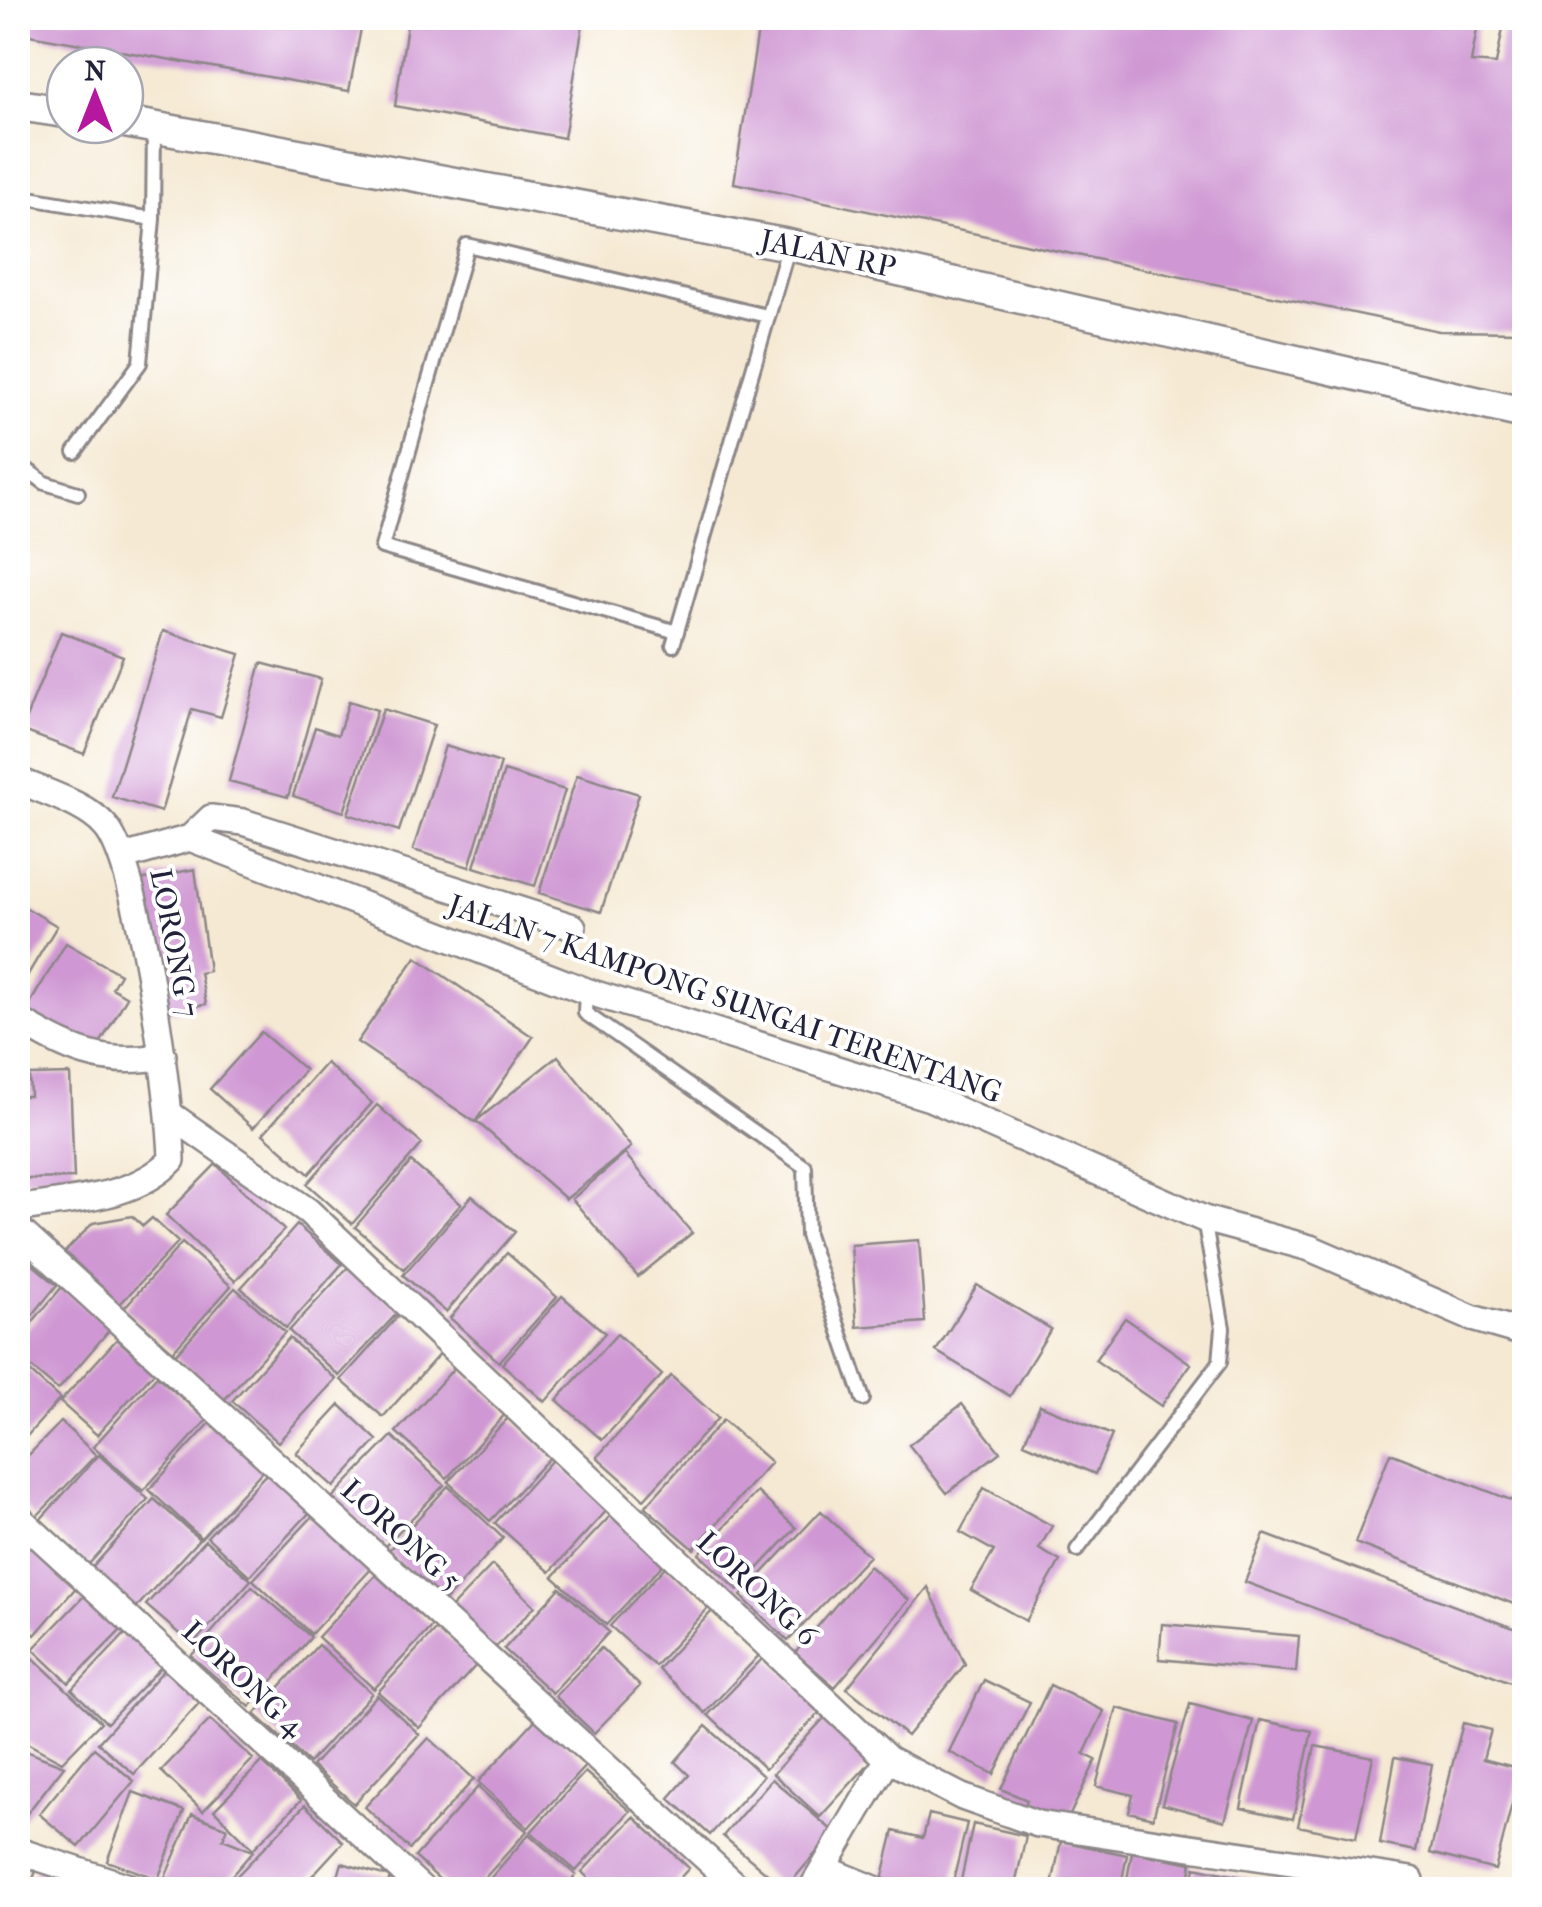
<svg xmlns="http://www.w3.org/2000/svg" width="1542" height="1907" font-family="'IM FELL French Canon',serif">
	<rect width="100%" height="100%" fill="#fff"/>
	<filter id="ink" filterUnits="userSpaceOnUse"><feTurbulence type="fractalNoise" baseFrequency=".01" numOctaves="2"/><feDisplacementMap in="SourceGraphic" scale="20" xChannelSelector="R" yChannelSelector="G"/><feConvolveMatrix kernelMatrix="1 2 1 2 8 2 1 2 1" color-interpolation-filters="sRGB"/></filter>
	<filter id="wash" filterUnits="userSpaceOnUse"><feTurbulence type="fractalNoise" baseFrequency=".0048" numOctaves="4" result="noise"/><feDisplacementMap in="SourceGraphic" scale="40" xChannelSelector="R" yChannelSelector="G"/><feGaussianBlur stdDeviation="2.25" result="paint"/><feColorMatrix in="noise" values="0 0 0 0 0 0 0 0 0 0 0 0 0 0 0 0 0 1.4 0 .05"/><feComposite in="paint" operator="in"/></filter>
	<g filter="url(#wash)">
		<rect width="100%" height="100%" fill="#f5e9d3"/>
		<g id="blocks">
			<path fill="#cf97d3" d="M18,18H363L349,91L18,33Z
				M408,18H584L564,138L395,106Z
				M760,18H1479L1471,62L1496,64L1505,18H1524V332L1439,331L734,183Z
				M163,631L240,654L221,717L192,709L161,812L112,797Z
				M61,632L123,656L84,754L21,730Z
				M261,663L321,679L288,797L229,781Z
				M349,701L377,710L344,812L293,796L315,727L338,735Z
				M383,709L434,725L399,831L348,814Z
				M445,746L501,763L469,867L413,850Z
				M504,771L565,790L535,886L474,867Z
				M577,775L639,794L601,912L539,893Z
				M195,869L209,971L200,973L206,1004L167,1012L140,880Z
				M18,903L57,926L18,991Z
				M66,943L120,974L112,988L127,997L98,1047L82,1038L77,1047L23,1015Z
				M416,957L533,1037L475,1122L357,1042Z
				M261,1032L305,1070L253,1128L210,1089Z
				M558,1056L631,1147L566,1199L476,1121Z
				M326,1063L372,1103L309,1174L263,1134Z
				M70,1074L74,1178L24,1179L21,1096H30L29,1075Z
				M377,1105L422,1144L352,1224L307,1184Z
				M625,1154L692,1233L638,1277L572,1199Z
				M411,1162L461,1204L404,1269L355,1227Z
				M216,1164L284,1230L235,1281L166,1215Z
				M472,1196L515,1232L446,1312L403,1275Z
				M132,1216L143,1226L152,1218L178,1242L120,1304L65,1252L93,1223Z
				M297,1225L342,1264L286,1328L241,1288Z
				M919,1240L925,1322L857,1327L851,1245Z
				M182,1243L231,1286L173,1351L124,1308Z
				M18,1252L57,1285L18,1333Z
				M507,1253L557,1297L499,1362L450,1318Z
				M350,1265L400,1310L339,1376L289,1331Z
				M977,1285L1051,1329L1010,1396L936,1351Z
				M62,1287L111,1328L58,1390L18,1356V1339Z
				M235,1288L285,1332L224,1400L174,1356Z
				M562,1296L605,1333L545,1402L502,1364Z
				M400,1314L442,1351L383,1417L341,1380Z
				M1125,1318L1191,1364L1161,1406L1095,1360Z
				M617,1334L662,1375L602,1440L557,1400Z
				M289,1338L336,1379L278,1442L232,1401Z
				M117,1339L154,1372L97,1435L60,1402Z
				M18,1361L60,1399L18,1446Z
				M456,1366L507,1412L447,1478L396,1432Z
				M157,1376L207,1420L143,1491L93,1447Z
				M671,1376L718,1418L644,1499L597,1457Z
				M962,1404L1000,1452L947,1493L909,1445Z
				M340,1405L377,1440L334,1487L296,1453Z
				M1040,1405L1112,1435L1095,1474L1024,1443Z
				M509,1417L551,1456L490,1521L448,1482Z
				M213,1420L265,1468L201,1538L149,1490Z
				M723,1420L771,1462L694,1549L645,1507Z
				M61,1422L96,1455L35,1518L18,1501V1466Z
				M392,1436L444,1485L384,1547L332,1498Z
				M1390,1453L1524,1505V1608L1355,1543Z
				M99,1455L148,1499L88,1565L39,1521Z
				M553,1459L609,1508L550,1572L495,1523Z
				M269,1471L312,1510L250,1576L207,1537Z
				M448,1486L503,1538L443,1603L387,1552Z
				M984,1488L1052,1526L1039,1549L1060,1561L1026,1621L971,1590L994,1551L960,1532Z
				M757,1492L796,1528L738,1590L699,1554Z
				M154,1499L199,1539L135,1609L91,1569Z
				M821,1511L869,1556L788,1641L741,1596Z
				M613,1513L666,1561L606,1625L553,1577Z
				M314,1515L372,1568L311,1634L253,1580Z
				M18,1529L79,1584L35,1635L18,1620Z
				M1264,1534L1524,1632V1687L1245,1582Z
				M205,1540L251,1580L192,1645L146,1605Z
				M492,1565L535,1606L493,1650L450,1609Z
				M666,1566L710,1606L655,1666L610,1626Z
				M869,1566L909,1600L835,1687L795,1653Z
				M376,1575L432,1626L374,1689L318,1637Z
				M252,1586L311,1637L250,1707L191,1656Z
				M928,1587L965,1664L907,1736L847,1688Z
				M560,1588L609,1632L552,1693L504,1649Z
				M86,1594L122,1629L69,1683L33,1649Z
				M715,1608L762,1652L705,1713L658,1669Z
				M1162,1624L1299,1636L1296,1672L1159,1659Z
				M437,1628L477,1664L419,1728L378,1692Z
				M126,1633L162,1666L107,1723L72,1690Z
				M318,1645L372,1693L309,1763L255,1714Z
				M601,1648L640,1686L594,1733L555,1696Z
				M29,1654L101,1722L62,1762L18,1738V1666Z
				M766,1655L823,1709L765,1769L708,1715Z
				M164,1670L200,1702L134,1774L98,1743Z
				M984,1680L1030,1702L994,1774L949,1752Z
				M1050,1685L1104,1711L1084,1754L1096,1760L1068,1819L1055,1814L1051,1822L1023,1810L1027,1800L1001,1789Z
				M377,1695L419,1734L354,1804L312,1766Z
				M1190,1704L1253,1721L1225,1821L1162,1804Z
				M1117,1708L1178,1724L1153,1818L1129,1812L1133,1795L1096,1786Z
				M826,1716L874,1758L820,1817L773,1774Z
				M537,1718L587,1764L528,1828L478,1782Z
				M210,1720L253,1759L203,1811L161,1771Z
				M1260,1720L1312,1731L1293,1819L1241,1808Z
				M1463,1723L1491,1730L1483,1759L1521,1769L1495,1870L1430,1853Z
				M706,1726L763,1776L710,1835L669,1798L689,1775L675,1762Z
				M429,1738L474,1779L410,1849L365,1807Z
				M1315,1746L1373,1757L1356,1838L1298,1826Z
				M18,1748L64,1766L18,1825Z
				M94,1748L134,1781L79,1847L39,1814Z
				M1395,1757L1432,1764L1416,1851L1380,1844Z
				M262,1762L301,1800L253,1849L214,1810Z
				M585,1772L630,1811L576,1871L531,1832Z
				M772,1779L834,1832L785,1889L723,1836Z
				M478,1787L527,1831L474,1890H451L415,1857Z
				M133,1792L184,1811L158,1879L107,1861Z
				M305,1805L343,1842L299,1890H237L230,1883Z
				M192,1814L227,1828L223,1839L253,1851L219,1890H187L164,1880Z
				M929,1814L967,1823L951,1890H923L882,1880L894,1831L923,1838Z
				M634,1817L689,1868L669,1890H600L582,1872Z
				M973,1824L1026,1836L1014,1890H959Z
				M529,1834L576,1875L563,1890H480Z
				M1061,1841L1127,1855L1120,1890H1051Z
				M1132,1852L1192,1863L1187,1890H1125Z
				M342,1863L390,1877L386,1890H334Z
				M1195,1867L1270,1883L1269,1890H1191Z
				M37,1868L97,1890H29Z"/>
		</g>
	</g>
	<g filter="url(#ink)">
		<use href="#blocks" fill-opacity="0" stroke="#8c8687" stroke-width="2.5"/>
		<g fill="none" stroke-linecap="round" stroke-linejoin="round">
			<g stroke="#8c8687" stroke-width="18">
				<path id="service" d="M18,196L153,219
					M75,452L140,363L153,219L154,127
					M18,463L45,483L78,493
					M677,632L382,547L467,245L767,316
					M673,645L789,245
					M586,991L585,1013L805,1167L807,1235L863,1399
					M1077,1550L1220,1362L1223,1328L1204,1219"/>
			</g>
			<g stroke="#8c8687" stroke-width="30">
				<path id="minor" d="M18,780C44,792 86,804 105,826C140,863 171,1102 172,1160C133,1200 70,1199 18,1209
					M190,838L211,818L243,822L573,927
					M124,857L190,838L586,991L930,1098L1204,1219L1310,1248L1472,1318L1524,1333
					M18,1020C67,1049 103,1068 163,1056
					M171,1115L308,1211L888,1759L962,1797L1038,1824L1411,1880
					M18,1229L741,1890
					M18,1517L423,1890
					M18,1851L138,1890
					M826,1869L877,1890
					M811,1890L888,1759"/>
			</g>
			<g stroke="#8c8687" stroke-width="35">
				<path id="tertiary" d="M18,105L65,112
					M125,122L789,245L1524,413"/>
			</g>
			<use href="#service" stroke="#fff" stroke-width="12"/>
			<use href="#minor" stroke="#fff" stroke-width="25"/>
			<use href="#tertiary" stroke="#fff" stroke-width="30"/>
		</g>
	</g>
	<g text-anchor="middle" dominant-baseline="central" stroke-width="8" stroke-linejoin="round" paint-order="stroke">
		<g font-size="30" fill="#22223b" stroke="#fff">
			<text transform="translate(828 254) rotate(12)">JALAN RP</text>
			<text transform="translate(174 943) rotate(79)">LORONG 7</text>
			<text transform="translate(725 999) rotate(19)">JALAN 7 KAMPONG SUNGAI TERENTANG</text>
			<text transform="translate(401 1535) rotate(42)">LORONG 5</text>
			<text transform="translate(757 1589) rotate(43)">LORONG 6</text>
			<text transform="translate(243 1679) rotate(43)">LORONG 4</text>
		</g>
	</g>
	<rect width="1542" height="1907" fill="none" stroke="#fff" stroke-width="60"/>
	<g transform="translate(95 95)"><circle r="48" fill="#ffffff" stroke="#a7a7b1" stroke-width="2.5"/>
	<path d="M0-8L18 38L0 25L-18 38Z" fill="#b5179e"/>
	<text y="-15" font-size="28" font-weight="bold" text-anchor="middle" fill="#22223b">N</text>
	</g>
</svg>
